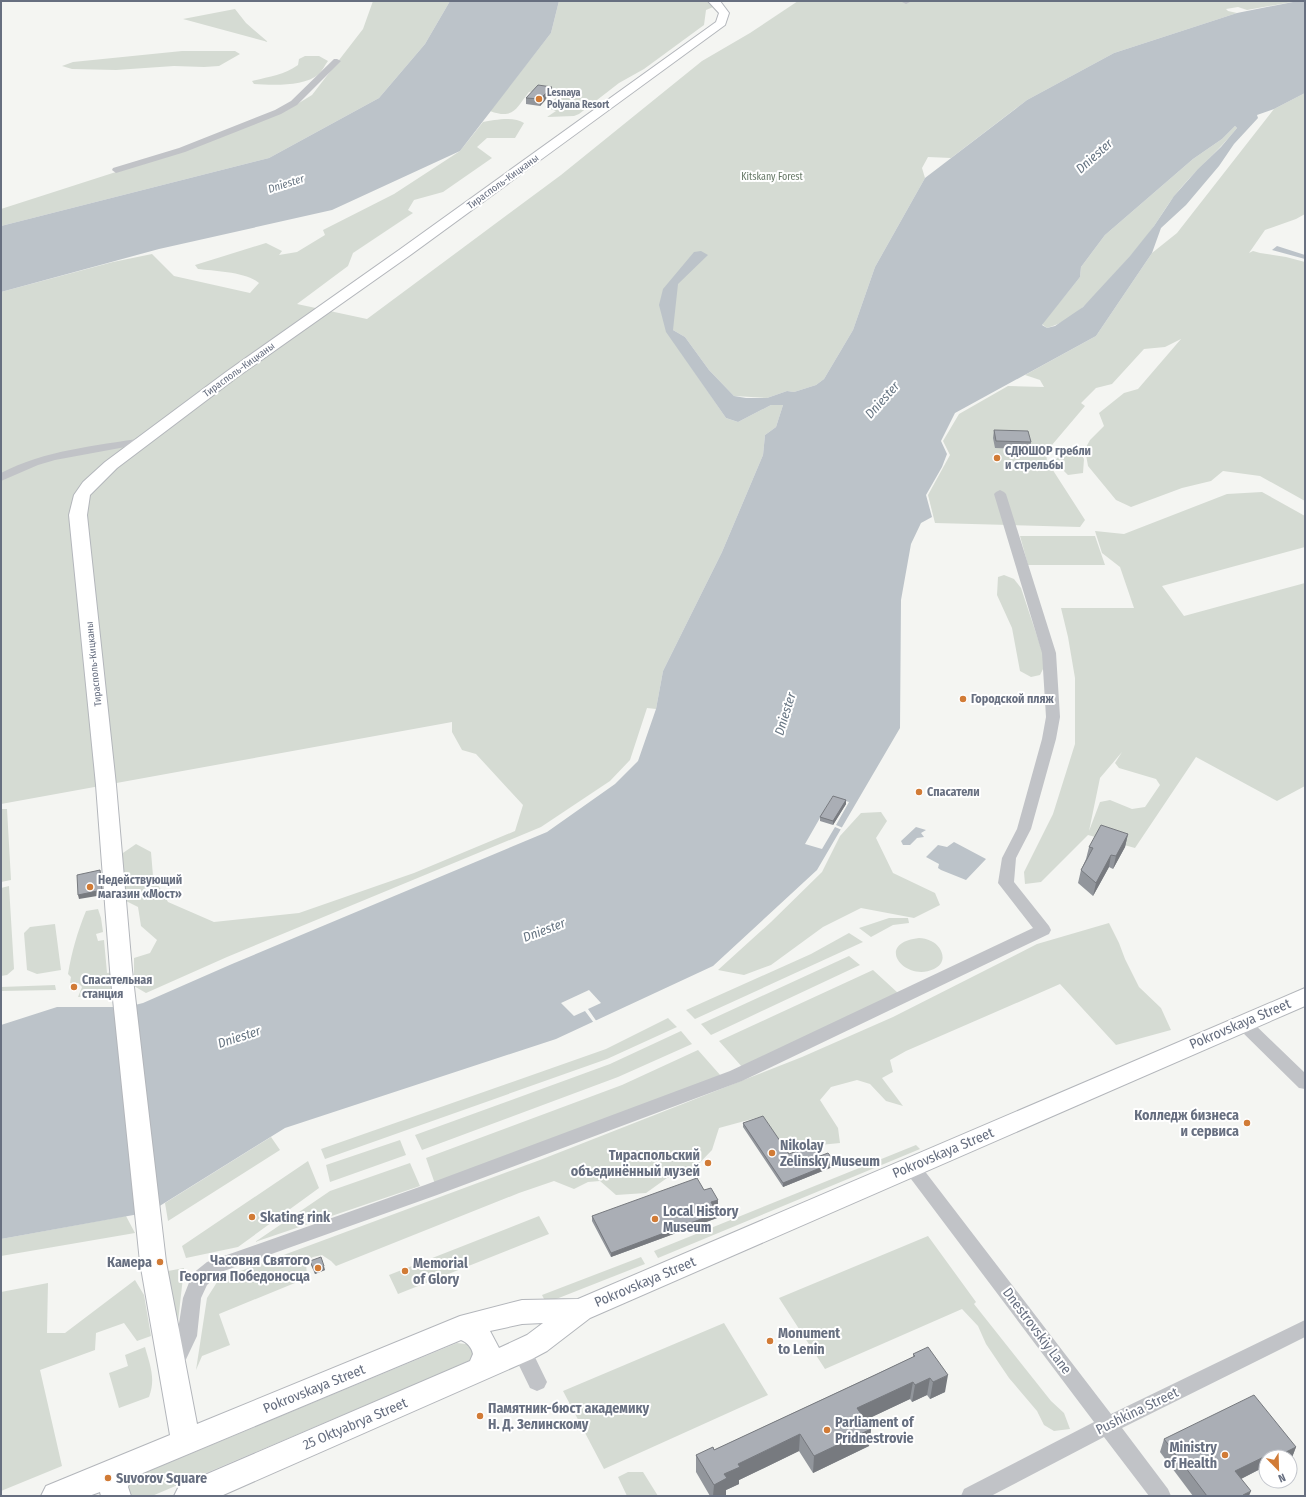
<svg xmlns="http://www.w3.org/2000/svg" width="1306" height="1497" font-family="'Fira Sans Condensed',sans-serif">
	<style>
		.green { fill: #d5dbd3; fill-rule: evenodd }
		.water { fill: #bcc3c9; fill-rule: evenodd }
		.pier { fill: #f4f5f2 }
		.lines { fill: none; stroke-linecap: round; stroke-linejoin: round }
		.secondary-casing { stroke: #b3b6bb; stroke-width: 2 }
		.street { fill: #c1c3c7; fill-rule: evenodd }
		.secondary { fill: #fff; fill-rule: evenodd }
		.wall { fill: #92969c }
		.shaded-wall { fill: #777a7f }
		.building { fill: #aaaeb5; stroke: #777a7f }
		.poi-dot { fill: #d17b36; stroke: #fff; stroke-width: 1.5 }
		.labels { text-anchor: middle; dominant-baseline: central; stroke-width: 4; stroke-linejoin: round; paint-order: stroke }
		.far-poi-label { font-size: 10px; font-weight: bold; fill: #676f80; stroke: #fff; text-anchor: start }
		.far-park-label { font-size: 10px; fill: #657765; stroke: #fff }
		.far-street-label { font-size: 10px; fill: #676f80; stroke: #fff }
		.far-water-label { font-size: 11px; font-style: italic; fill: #687683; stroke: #fff }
		.poi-label { font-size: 12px; font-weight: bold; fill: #676f80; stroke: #fff; text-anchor: start }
		.water-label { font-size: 13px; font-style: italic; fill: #687683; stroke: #fff }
		.near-street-label { font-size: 14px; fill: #676f80; stroke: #fff }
		.near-poi-label { font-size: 14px; font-weight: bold; fill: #676f80; stroke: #fff; text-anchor: start }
	</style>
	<rect width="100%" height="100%" fill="#f4f5f2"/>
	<path class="green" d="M373 1H450L425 44 379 98 269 158 1 226V209L178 152 289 109 312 95 363 29Z
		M559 1H713L718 5 706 10 704 25 644 69 619 83 579 114 574 116 547 117 556 111 545 107 563 92 546 90 529 92C516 108 514 120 490 111L551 33Z
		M798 1H1298L1247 10 1238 7 1226 9 1228 11 1237 13 1114 53 1027 100 951 158 928 157 922 168 925 178 875 267 853 330 824 379 816 385 794 392 787 391 767 398 734 396 709 370 685 337 673 330 667 332 726 418 738 422 771 405H783L776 427 765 435 763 455 722 552 663 671 656 709 647 708 630 760 610 781 541 827 227 957 146 993 134 986V958L150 953 157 940 141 926 138 907 126 901 120 855 136 844 151 852 153 876 168 902 214 922 299 913 414 873 515 831 523 805 476 754 462 750 452 732V722L1 804V292L113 262 152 254 174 276 250 293 259 283C247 272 214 271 198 269L195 265 266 243 282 251 279 255 297 252 325 235 323 230 394 194 460 151 483 122C494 120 514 116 524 123L515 138H487L477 147 492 158 443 192 414 200 408 210 413 213 353 253 348 266 297 304 367 319 561 175 702 61 750 33Z
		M235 9 246 23 268 42 183 19Z
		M182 51H235L240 54 219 66 204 67 174 66 116 70 72 69 62 66 73 62Z
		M305 56H319L328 61C325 65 322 71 319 74 304 87 272 85 254 84L252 81C268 77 284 75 298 65L299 59Z
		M1305 93V214L1296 219 1265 230 1249 253 1253 251 1260 253 1286 257 1305 262V501L1260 476 1223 471 1211 481 1182 488 1131 507 1116 500 1088 466 1085 449 1090 440 1104 426 1099 413 1124 393 1138 389 1181 339 1165 347 1144 349 1112 384 1096 388 1081 403 1085 406 1046 452 1047 461 1085 520 1080 527 935 523 928 495 950 455 943 441 959 414 1008 386 1044 387 1040 380 1025 375 1096 336 1152 253 1177 233 1274 109Z
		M1235 126 1237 128C1218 152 1194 171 1175 195 1167 205 1161 216 1154 226 1143 242 1129 258 1115 273 1096 294 1076 320 1047 328L1042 324 1080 277 1081 267 1105 235 1193 159 1222 139Z
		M1076 445 1084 459 1083 473 1068 475 1059 466 1056 459Z
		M1262 492 1305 516V547L1162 586 1184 616 1305 583V786L1277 801 1196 757 1135 848 1088 835 1041 882 1025 884 1024 872 1053 814 1075 744V678L1068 637 1061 608H1134L1120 567 1102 553 1095 531 1124 534 1227 494ZM1122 752 1115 763 1119 768 1156 779 1160 785 1145 807 1132 809 1110 800 1100 802 1089 831 1100 778Z
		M1020 536H1095L1105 565H1028Z
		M1004 575 1014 579 1021 588 1046 663 1040 675 1031 677 1020 671 1012 628 997 595 998 577Z
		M1 809H7L11 880 1 882Z
		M881 812 887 821 876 838 893 873 935 893 940 905 914 918 861 908 823 927 771 965 744 975 718 970 771 922 822 872 840 836 861 813Z
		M9 886 14 969 7 975 1 976V888Z
		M98 909 101 918 103 932 96 934 98 941 104 940 107 973 114 972 116 996 78 997 82 987 78 983H70L71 977 68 974C72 951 77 933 86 911Z
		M889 918H908L909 923 893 925 871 937 859 928Z
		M1109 923 1119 943 1125 959 1139 987 1161 1008 1171 1030 1116 1045 1060 984 906 1051 890 1060 893 1072 882 1078 903 1106 886 1101 870 1084 857 1080 831 1087 820 1100 838 1128 840 1143 820 1145 798 1151 785 1148 763 1116 719 1128 712 1150 690 1173 667 1178 646 1193 616 1195 600 1181 588 1182 574 1189 554 1181 519 1193 336 1266 331 1261 322 1255 313 1257 306 1261 307 1278 219 1314 230 1345 202 1356 196 1370 207 1298 219 1279 540 1160 802 1057 893 1017 1037 944Z
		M55 924 61 970 37 974 27 970 24 933 30 927Z
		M849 933 863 942 695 1019 686 1010 811 954Z
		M919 938C923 938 927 939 931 941 942 946 949 962 934 969 905 983 873 943 919 938Z
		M849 956 860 965 711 1035 701 1024Z
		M873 970 898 993 743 1068 719 1041Z
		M55 985 56 990 1 991V987Z
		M668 1018 677 1027 607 1059 325 1159 321 1149 606 1049Z
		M681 1031 692 1044 618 1077 422 1150 415 1135 610 1064Z
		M698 1050 721 1076 435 1184 426 1158 622 1085Z
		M271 1137 280 1150 168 1221 165 1203Z
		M400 1140 406 1155 330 1182 326 1165Z
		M916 1145 920 1149 658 1258 654 1251Z
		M308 1161 319 1188 238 1247 186 1258 182 1246Z
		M410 1163 420 1186 255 1242 330 1191Z
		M126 1216 135 1233 1 1256V1239Z
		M539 1216 549 1234 398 1294 389 1275Z
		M928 1236 976 1302 974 1304 1051 1401 1064 1413 1070 1429 1054 1431 1044 1425 1037 1411 1009 1378 986 1344 978 1326 962 1309 825 1369 779 1298Z
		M641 1257 645 1264 546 1303 542 1295Z
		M184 1268 177 1331 168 1271Z
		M135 1280 144 1295 151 1336 137 1341 124 1323 96 1333 95 1350 40 1370 62 1466 1 1491V1292L48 1283 47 1333H65Z
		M724 1323 768 1395 604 1469 563 1391Z
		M457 1343 466 1344 472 1347 473 1353 470 1361 152 1496H126L124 1488 132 1478Z
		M145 1347C150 1365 156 1379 149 1397L119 1408 109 1373 128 1366 125 1355Z
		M628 1472H643L658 1496H627L618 1477Z"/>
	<path class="water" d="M450 1H559L551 33 460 151 332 210 159 249 1 292V226L269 158 379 98 425 44Z
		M1298 1H1305V93L1274 109 1257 115 1258 118 1234 144 1219 166 1186 205 1161 228 1152 253 1096 336 955 413 941 441 947 454 942 467 926 495 932 517 921 523 911 544 901 600 900 728 817 870 713 966 556 1039 285 1128 150 1212 1 1239V1025L57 1007H127L143 1003 232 964 547 832 615 784 638 761 656 709 663 671 722 552 763 455 765 435 776 427 783 405H771L738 422 726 418 666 332 659 305 663 289 694 252 701 251 708 255 678 284 673 330 685 337 709 370 734 396 746 398H767L787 391 794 392 816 385 824 379 853 330 875 267 925 178 1027 100 1114 53 1237 13ZM1235 126 1237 128 1221 147 1198 169 1174 196 1154 226 1130 256 1083 307 1055 326 1047 328 1042 325 1080 277 1081 267 1105 235 1193 159 1222 139Z
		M1277 246 1305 255V259L1272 250Z
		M916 827 926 830 921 833 924 837 917 838 910 845H903L901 841Z
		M954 842 986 859 966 880 941 870 938 868 939 864 926 857 938 845 947 847Z"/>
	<path class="pier" d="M832 797 849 802 836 825 843 828 842 830 835 827 822 849 805 844Z
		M589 990 601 1003 588 1009 597 1022 594 1023 585 1011 574 1016 561 1003Z"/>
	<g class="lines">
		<g class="secondary-casing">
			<path id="secondary" d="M708 1H720L729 13 725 25 409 256 236 378 117 468 90 495 87 515 116 785 132 970 166 1262 197 1424 460 1316 522 1300 578 1299 1305 988V1006L590 1318 547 1351 532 1359 221 1496H174L179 1486 470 1361 473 1354C472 1348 467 1342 461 1340L131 1478 128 1487 131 1496H101L100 1492 89 1496H41L46 1486 170 1435 140 1262 110 970 96 785 69 515 74 495 83 482 105 462 226 372 399 250 716 22 719 13ZM543 1323 527 1335 499 1348 490 1331 522 1324Z"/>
		</g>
		<path class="street" d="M900 1H909L910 2 906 4Z
			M334 59H337L341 61 297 105 281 114 185 152 116 173 112 170 113 168 179 148 275 110 291 101Z
			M143 438 147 439 149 441 147 443 55 460 38 465 1 481V473C45 450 95 446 143 438Z
			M1000 490 1004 492 1006 494 1056 653 1060 717 1056 739 1031 829 1016 858 1014 882 1049 926 1051 930 1049 934 742 1081 437 1195 221 1272 207 1285 201 1298 197 1336 181 1370 174 1372 167 1370 164 1364 177 1336 183 1298 190 1280 192 1274 207 1262 425 1185 730 1071 1033 928 998 883 1002 858 1017 829 1042 739 1046 717 1042 653 994 494 996 492Z
			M1242 1016 1248 1018 1305 1073V1089L1299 1088 1236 1026 1234 1022 1236 1018Z
			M911 1159 917 1161 1111 1414 1305 1320V1337L1122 1428 1168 1489 1171 1496H1149L1104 1437 991 1496H961L964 1489 1094 1422 905 1171 902 1166 905 1161Z
			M522 1343 529 1345 547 1382 544 1388 537 1391 530 1388 512 1351 515 1345Z"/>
		<use href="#secondary" class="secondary"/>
	</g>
	<path class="wall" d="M552 93 540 106 526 104V98Z
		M994 430 1031 442 1030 449 995 448 993 438Z
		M846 800V804L833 825 820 821V817Z
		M1128 834 1125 847 1113 869 1109 867 1093 896 1078 883 1081 870 1086 859 1089 847Z
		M743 1123 789 1154 820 1156 835 1166 783 1187 743 1127Z
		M704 1190 718 1204 713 1206 717 1213V1218L611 1257 592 1221V1216Z
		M310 1261 325 1270 315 1274 311 1265Z
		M913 1354 945 1392 930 1399 927 1395 912 1402 910 1399 865 1420 871 1429 869 1446 813 1473 799 1451 739 1480V1484L726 1490V1495L724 1496H710L696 1472V1455L714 1450 913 1357Z
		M1164 1439 1296 1447 1291 1460H1290V1457H1266V1466L1241 1479 1249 1496H1193L1160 1452Z"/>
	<path class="shaded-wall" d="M552 87V93L540 106V99Z
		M846 800V804L833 825V821Z
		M1128 834 1125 847 1113 869 1116 856Z
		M1111 855 1109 867 1093 896 1096 883Z
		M100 870 101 875 103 895 79 899 78 895Z
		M835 1162V1166L783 1187V1183Z
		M718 1200V1204L711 1207V1202Z
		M717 1213V1218L611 1257V1253Z
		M324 1266 325 1270 315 1274 314 1270Z
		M948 1375 945 1392 930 1399 933 1382Z
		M930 1378 927 1395 912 1402 915 1385Z
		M913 1382 910 1399 855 1425 857 1408Z
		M871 1429 869 1446 813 1473 814 1456Z
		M800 1434 799 1451 739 1480V1484L726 1490V1495L724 1496H713L714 1485 724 1474 738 1464Z
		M1296 1447 1291 1460H1290V1457H1278V1456Z
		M1274 1452 1272 1457H1266V1466L1231 1484 1235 1471Z
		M1251 1491 1249 1496H1243V1495Z"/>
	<path class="building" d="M538 85 552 87 540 99 526 98Z
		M994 430 1028 431 1031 442 996 441Z
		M833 796 846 800 833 821 820 817Z
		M1101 825 1128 834 1116 856 1111 855 1096 883 1081 870 1093 848 1089 847Z
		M100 870 102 890 78 895 77 875Z
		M763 1116 789 1154 812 1145 820 1156 828 1153 835 1162 783 1183 743 1123Z
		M697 1178 704 1190 711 1188 718 1200 711 1202 717 1213 611 1253 592 1216Z
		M321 1257 324 1266 314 1270 310 1261Z
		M928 1347 948 1375 933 1382 930 1378 915 1385 913 1382 857 1408 871 1429 814 1456 800 1434 738 1464 740 1467 724 1474 727 1478 714 1485 696 1455 713 1447 714 1450 875 1375 915 1356 913 1354Z
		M1254 1395 1296 1447 1278 1456 1274 1452 1235 1471 1251 1491 1243 1495 1244 1496H1207L1164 1439Z"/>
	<g class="poi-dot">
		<circle cx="539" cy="99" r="4"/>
		<circle cx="997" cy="458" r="4"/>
		<circle cx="963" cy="699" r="4"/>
		<circle cx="919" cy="792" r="4"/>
		<circle cx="90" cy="887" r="4"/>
		<circle cx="74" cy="987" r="4"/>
		<circle cx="1247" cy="1123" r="4"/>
		<circle cx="772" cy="1153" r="4"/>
		<circle cx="708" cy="1163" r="4"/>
		<circle cx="252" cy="1217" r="4"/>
		<circle cx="655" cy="1219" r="4"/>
		<circle cx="160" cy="1262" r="4"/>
		<circle cx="318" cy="1268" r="4"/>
		<circle cx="405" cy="1271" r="4"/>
		<circle cx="770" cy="1341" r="4"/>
		<circle cx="480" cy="1416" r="4"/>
		<circle cx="827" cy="1430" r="4"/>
		<circle cx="1225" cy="1455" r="4"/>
		<circle cx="108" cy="1478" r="4"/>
	</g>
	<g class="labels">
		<g class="far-poi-label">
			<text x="547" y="93">Lesnaya<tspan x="547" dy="12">Polyana Resort</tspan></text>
		</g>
		<g class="far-park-label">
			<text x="772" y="177">Kitskany Forest</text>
		</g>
		<g class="far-street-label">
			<text transform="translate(503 182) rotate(-36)">Тирасполь-Кицканы</text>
			<text transform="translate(239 370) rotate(-36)">Тирасполь-Кицканы</text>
			<text transform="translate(94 664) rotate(-96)">Тирасполь-Кицканы</text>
		</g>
		<g class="far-water-label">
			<text transform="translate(286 184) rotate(-18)">Dniester</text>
		</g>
		<g class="poi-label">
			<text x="1005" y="451">СДЮШОР гребли<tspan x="1005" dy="14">и стрельбы</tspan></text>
			<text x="971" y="699">Городской пляж</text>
			<text x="927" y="792">Спасатели</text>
			<text x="98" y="880">Недействующий<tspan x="98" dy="14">магазин «Мост»</tspan></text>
			<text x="82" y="980">Спасательная<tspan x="82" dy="14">станция</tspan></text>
		</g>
		<g class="water-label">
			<text transform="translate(1094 156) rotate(-42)">Dniester</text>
			<text transform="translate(882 400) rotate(-48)">Dniester</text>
			<text transform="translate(785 714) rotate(-73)">Dniester</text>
			<text transform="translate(544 930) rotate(-21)">Dniester</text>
			<text transform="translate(239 1037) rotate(-18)">Dniester</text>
		</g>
		<g class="near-street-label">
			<text transform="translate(1240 1024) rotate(-23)">Pokrovskaya Street</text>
			<text transform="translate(943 1153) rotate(-23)">Pokrovskaya Street</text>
			<text transform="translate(645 1282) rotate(-23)">Pokrovskaya Street</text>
			<text transform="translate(1037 1331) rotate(53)">Dnestrovskiy Lane</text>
			<text transform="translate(314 1389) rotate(-22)">Pokrovskaya Street</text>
			<text transform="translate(1137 1411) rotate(-26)">Pushkina Street</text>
			<text transform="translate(355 1424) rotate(-23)">25 Oktyabrya Street</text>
		</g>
		<g class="near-poi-label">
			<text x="1239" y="1115" text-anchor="end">Колледж бизнеса<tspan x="1239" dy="16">и сервиса</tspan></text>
			<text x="780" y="1145">Nikolay<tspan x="780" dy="16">Zelinsky Museum</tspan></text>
			<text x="700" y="1155" text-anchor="end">Тираспольский<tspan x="700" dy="16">объединённый музей</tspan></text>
			<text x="663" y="1211">Local History<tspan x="663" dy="16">Museum</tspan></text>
			<text x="260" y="1217">Skating rink</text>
			<text x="310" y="1260" text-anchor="end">Часовня Святого<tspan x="310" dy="16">Георгия Победоносца</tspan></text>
			<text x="152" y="1262" text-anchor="end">Камера</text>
			<text x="413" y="1263">Memorial<tspan x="413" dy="16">of Glory</tspan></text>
			<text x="778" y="1333">Monument<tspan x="778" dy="16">to Lenin</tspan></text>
			<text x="488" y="1408">Памятник-бюст академику<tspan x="488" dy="16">Н. Д. Зелинскому</tspan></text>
			<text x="835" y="1422">Parliament of<tspan x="835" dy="16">Pridnestrovie</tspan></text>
			<text x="1217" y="1447" text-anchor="end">Ministry<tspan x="1217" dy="16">of Health</tspan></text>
			<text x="116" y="1478">Suvorov Square</text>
		</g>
	</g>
	<rect width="1306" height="1497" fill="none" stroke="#676f80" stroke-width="4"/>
	<g transform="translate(1278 1469) rotate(157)"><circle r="19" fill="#ffffff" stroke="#c2c5cc"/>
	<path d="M0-3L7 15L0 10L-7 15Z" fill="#d17b36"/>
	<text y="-6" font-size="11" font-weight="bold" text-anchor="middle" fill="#676f80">N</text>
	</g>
</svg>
